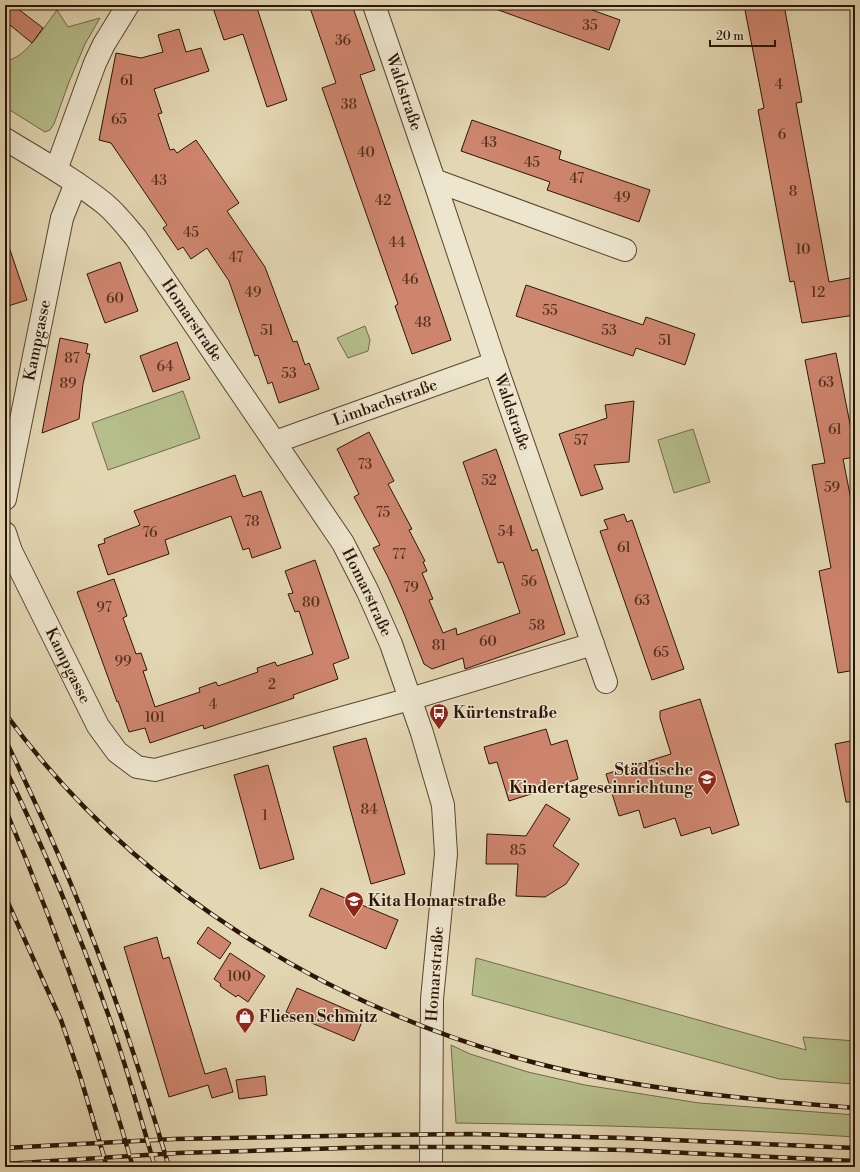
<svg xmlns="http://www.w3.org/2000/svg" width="860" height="1172" font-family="'Libre Bodoni',serif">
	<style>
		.green { fill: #b5be8b; stroke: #706a48 }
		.building { fill: #ce856e; stroke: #2b1506 }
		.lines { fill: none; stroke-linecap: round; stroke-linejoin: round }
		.minor-casing { stroke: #594631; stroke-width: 24 }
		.minor { stroke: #ede5ce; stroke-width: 22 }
		.rail-casing { stroke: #2b1506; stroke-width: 4.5 }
		.rail { stroke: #ede5ce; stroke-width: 3; stroke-dasharray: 9; stroke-linecap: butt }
		.labels { text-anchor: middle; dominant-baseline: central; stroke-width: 3; stroke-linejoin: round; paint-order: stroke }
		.number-label { font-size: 14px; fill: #543120 }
		.street-label { font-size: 16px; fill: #2b1506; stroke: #ede5ce }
		.poi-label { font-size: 16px; font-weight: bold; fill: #2b1506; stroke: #ede5ce; text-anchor: start }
	</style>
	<rect width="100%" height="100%" fill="#e3d7b3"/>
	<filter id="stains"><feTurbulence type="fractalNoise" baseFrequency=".005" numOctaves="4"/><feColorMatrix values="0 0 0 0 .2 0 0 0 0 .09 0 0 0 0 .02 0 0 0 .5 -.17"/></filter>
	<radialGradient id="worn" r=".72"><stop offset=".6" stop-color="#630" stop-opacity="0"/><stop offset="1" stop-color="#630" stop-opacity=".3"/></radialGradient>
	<path class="green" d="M57 10 68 27 100 18 85 44 69 82 54 124 50 130 45 132 5 107V61C8 60 11 60 14 58 28 53 47 23 57 10Z
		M365 326 370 340 368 351 348 358 337 338Z
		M183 391 200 438 108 470 92 423Z
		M693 429 710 482 674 493 658 440Z
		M476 958 806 1050 803 1037 855 1041V1084L779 1079 472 995Z
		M451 1045 470 1054 528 1072 585 1085 699 1103 855 1115V1137C722 1128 589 1125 456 1123Z"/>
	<path class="building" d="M5 5H13L43 28 32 43 5 21Z
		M212 5H256L287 100 267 107 243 34 224 40Z
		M309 5H352L375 70 360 75 451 340 412 354 395 306 398 304 322 88 336 83Z
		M490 5H578L620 20 609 50 490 7Z
		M744 5H784L802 102 796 103 829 282 855 277V315L802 323 794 281 790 282 758 110 764 108Z
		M179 29 186 52 201 48 209 71 154 89 162 113 158 114 170 150 174 149 177 153 196 140 239 203 227 211 265 267 293 342 297 341 305 365 309 363 319 389 279 403 272 382 268 384 258 355 255 356 229 281 207 248 191 259 183 247 178 250 163 228 167 225 111 143 99 140 116 53 141 58 163 52 158 35Z
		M472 120 561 151 559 159 650 190 639 222 547 190 550 182 461 151Z
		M5 244H8L27 300 5 307Z
		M120 262 138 311 105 323 87 274Z
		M526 285 643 325 646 317 695 334 685 365 636 348 633 356 516 316Z
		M60 338 88 344 86 353 90 354 83 384 79 419 42 433Z
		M177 342 190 379 153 392 140 356Z
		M836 353 855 449V457L843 459 855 520V564L851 565 855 588V670L838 673 819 571 831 568 812 465 825 463 805 360Z
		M634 401 629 462 594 465 603 489 581 496 559 434 607 418 605 405Z
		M369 432 394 481 388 484 412 529 409 530 425 561 423 562 427 571 422 573 433 599 429 600 443 633 456 628 457 635 520 613 503 562 498 563 463 462 496 449 532 551 537 549 565 634 465 669 463 658 432 669 424 664 403 611 388 577 373 548 380 545 354 497 359 494 337 449Z
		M235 475 243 497 261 491 281 548 252 558 249 548 243 550 231 516 165 540 169 554 108 575 98 545 105 543 104 539 140 525 134 511Z
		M624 514 627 522 632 520 684 669 652 680 600 531 608 529 604 520Z
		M315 560 349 658 333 664 338 679 293 695 294 698 204 729 203 725 150 743 145 728 129 732 118 701 117 702 77 592 114 579 127 616 123 618 136 654 141 653 147 670 143 671 155 707 200 692 199 688 216 682 218 686 258 672 257 668 275 662 277 666 313 654 299 611 295 612 288 594 293 593 285 571Z
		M700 699 739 825 712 834 710 827 681 836 675 818 644 828 639 810 619 816 606 774 671 754 660 718V711Z
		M546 729 551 745 567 740 578 779 509 801 497 762 489 764 484 747Z
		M366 738 405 874 371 884 333 747Z
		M855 740V802H846L835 744Z
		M268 765 294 859 260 869 234 775Z
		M546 804 570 819 553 846 579 864 566 884 545 897 516 896 518 864H486L487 834 526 836Z
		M321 888 398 920 386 949 309 916Z
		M208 927 231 943 220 959 197 943Z
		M157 937 163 959 169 957 205 1074 226 1068 233 1092 212 1098 208 1085 169 1097 124 947Z
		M230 953 265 976 248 1002 238 995 236 997 220 986 221 984 214 979Z
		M297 988 364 1017 354 1041 286 1012Z
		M265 1076 267 1095 239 1099 236 1080Z"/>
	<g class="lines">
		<g class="minor-casing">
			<g id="minor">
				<path id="s1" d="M374 5 434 180 495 363 606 682"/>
				<path id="s2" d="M5 139C39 160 74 179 105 204 117 214 126 226 136 238L343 543 368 592 391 644 422 733 443 805 446 854 432 999 431 1167"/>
				<path d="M56 170 95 63 104 44 128 5"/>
				<path d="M434 180 625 250"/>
				<path id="s3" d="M275 442 495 363"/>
				<path id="s4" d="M5 499 62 218 76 183"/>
				<path id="s5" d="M5 533 11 551 98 726 117 752 137 767 155 770 410 699 593 644"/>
			</g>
		</g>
		<use href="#minor" class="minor"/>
		<g class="rail-casing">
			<path id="rail" d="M5 713C130 887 327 1007 532 1062 637 1090 747 1099 855 1108
				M5 739C35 801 64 864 89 929 120 1007 145 1087 169 1167
				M5 768C44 848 78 930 108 1014 126 1064 140 1116 155 1167
				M5 808C54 925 98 1045 133 1167
				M5 896 61 1020 81 1079 107 1167
				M5 1148 174 1139 377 1135 474 1134 625 1138 855 1148
				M5 1164 178 1153 377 1147H475L626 1150 855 1161
				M338 1167H525"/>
		</g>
		<use href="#rail" class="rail"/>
	</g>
	<defs>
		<g id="bus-pin" transform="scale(1)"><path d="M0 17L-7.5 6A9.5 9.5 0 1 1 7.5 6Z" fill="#8f2418" stroke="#ede5ce"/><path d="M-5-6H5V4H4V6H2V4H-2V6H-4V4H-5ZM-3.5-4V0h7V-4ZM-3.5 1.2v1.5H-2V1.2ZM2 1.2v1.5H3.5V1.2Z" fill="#fff"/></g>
		<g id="school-pin" transform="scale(1)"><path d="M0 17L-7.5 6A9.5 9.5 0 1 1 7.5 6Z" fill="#8f2418" stroke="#ede5ce"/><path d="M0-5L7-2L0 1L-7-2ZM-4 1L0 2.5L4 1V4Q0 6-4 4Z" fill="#fff"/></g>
		<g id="shop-pin" transform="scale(1)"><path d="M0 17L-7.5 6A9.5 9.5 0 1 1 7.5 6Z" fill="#8f2418" stroke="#ede5ce"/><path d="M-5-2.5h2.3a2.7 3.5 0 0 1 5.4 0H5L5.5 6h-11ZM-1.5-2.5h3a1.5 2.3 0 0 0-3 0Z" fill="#fff"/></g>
	</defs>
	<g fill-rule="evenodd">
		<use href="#bus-pin" x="439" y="713"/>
		<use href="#school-pin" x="707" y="779"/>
		<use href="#school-pin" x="354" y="901"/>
		<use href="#shop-pin" x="245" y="1017"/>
	</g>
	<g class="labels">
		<g class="number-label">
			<text x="590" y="26">35</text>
			<text x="343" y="41">36</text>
			<text x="127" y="81">61</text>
			<text x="779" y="85">4</text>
			<text x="349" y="105">38</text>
			<text x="119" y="120">65</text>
			<text x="782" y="135">6</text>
			<text x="489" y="143">43</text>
			<text x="366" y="153">40</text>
			<text x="532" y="163">45</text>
			<text x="577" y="179">47</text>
			<text x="159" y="181">43</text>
			<text x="793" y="192">8</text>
			<text x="622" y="198">49</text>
			<text x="383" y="201">42</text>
			<text x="191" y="233">45</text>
			<text x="397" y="243">44</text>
			<text x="803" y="250">10</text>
			<text x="236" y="258">47</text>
			<text x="410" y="280">46</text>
			<text x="253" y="293">49</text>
			<text x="818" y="293">12</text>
			<text x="115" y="299">60</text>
			<text x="550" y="311">55</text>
			<text x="423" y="323">48</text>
			<text x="267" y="331">51</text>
			<text x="609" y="331">53</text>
			<text x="665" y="341">51</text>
			<text x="72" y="359">87</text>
			<text x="165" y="367">64</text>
			<text x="289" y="374">53</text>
			<text x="826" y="383">63</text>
			<text x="68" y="384">89</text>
			<text x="835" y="430">61</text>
			<text x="581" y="441">57</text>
			<text x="365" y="465">73</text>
			<text x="489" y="481">52</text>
			<text x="832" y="488">59</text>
			<text x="383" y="513">75</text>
			<text x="252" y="522">78</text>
			<text x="506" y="532">54</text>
			<text x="150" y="533">76</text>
			<text x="624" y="548">61</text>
			<text x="399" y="555">77</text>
			<text x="529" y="582">56</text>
			<text x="411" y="588">79</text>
			<text x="642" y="601">63</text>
			<text x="311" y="603">80</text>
			<text x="104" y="608">97</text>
			<text x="537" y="626">58</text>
			<text x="488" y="642">60</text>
			<text x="439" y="646">81</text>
			<text x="661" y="653">65</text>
			<text x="123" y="662">99</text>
			<text x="272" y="685">2</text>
			<text x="213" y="705">4</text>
			<text x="155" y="718">101</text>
			<text x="369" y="810">84</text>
			<text x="265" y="816">1</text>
			<text x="518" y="851">85</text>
			<text x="239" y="977">100</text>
		</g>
		<g class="street-label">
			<text stroke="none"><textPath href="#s1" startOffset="92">Waldstraße</textPath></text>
			<text stroke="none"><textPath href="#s2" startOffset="265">Homarstraße</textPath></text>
			<text stroke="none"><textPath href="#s4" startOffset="162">Kampgasse</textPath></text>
			<text stroke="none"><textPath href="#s3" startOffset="117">Limbachstraße</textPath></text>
			<text stroke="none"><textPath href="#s1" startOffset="430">Waldstraße</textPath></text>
			<text stroke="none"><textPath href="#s2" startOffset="589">Homarstraße</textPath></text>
			<text stroke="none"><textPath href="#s5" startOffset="147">Kampgasse</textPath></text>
			<text transform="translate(435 974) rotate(-86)">Homarstraße</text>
		</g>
		<g class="poi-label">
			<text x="453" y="713">Kürtenstraße</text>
			<text x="693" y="770" text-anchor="end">Städtische<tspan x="693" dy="18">Kindertageseinrichtung</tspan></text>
			<text x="368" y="901">Kita Homarstraße</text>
			<text x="259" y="1017">Fliesen Schmitz</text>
		</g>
	</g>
	<rect width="860" height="1172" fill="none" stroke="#e3d7b3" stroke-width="20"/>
	<rect x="6" y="6" width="848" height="1160" fill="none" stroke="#2b1506" stroke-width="2"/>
	<rect x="10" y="10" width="840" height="1152" fill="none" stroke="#2b1506"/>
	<path d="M710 40v6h65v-6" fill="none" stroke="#2b1506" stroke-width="2"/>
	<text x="716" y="40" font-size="12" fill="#2b1506" stroke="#ede5ce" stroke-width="3" paint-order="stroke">20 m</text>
	<rect width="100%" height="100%" filter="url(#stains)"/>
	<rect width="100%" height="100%" fill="url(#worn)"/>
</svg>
